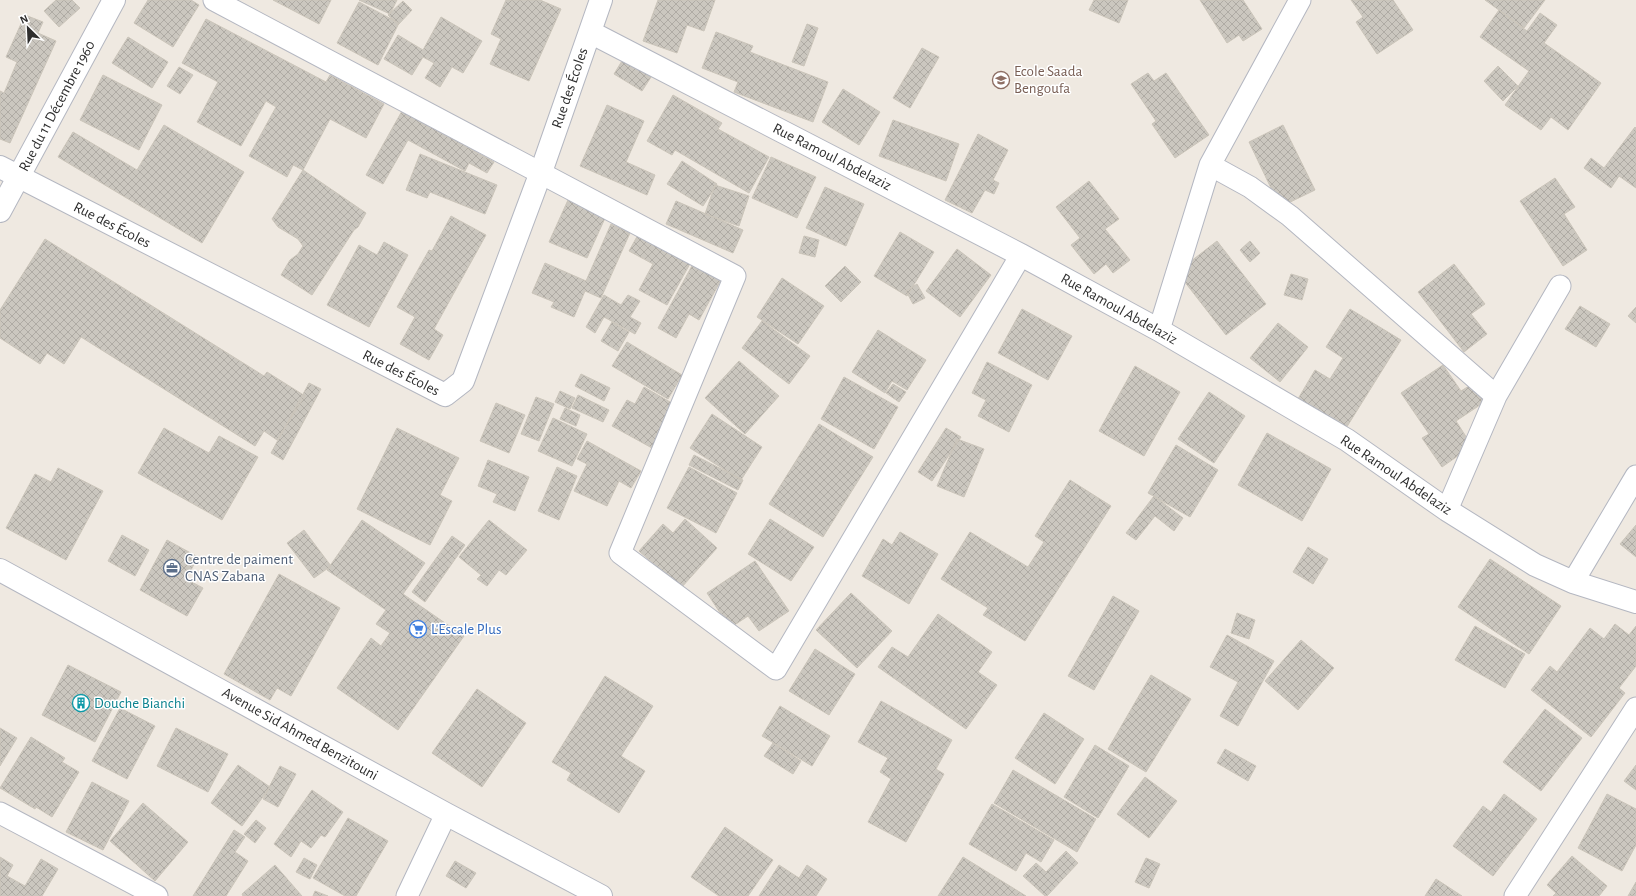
<svg xmlns="http://www.w3.org/2000/svg" width="1636" height="896" font-family="'Alegreya Sans',sans-serif">
	<style>
		.building { fill: url(#building-cross-hatch); stroke: #cbc5ba }
		.lines { fill: none; stroke-linecap: round; stroke-linejoin: round }
		.minor-casing { stroke: #b4b7c1; stroke-width: 23 }
		.tertiary-casing { stroke: #b4b7c1; stroke-width: 24 }
		.secondary-casing { stroke: #b4b7c1; stroke-width: 24 }
		.minor { stroke: #fff; stroke-width: 21 }
		.tertiary { stroke: #fff; stroke-width: 22 }
		.secondary { stroke: #fff; stroke-width: 22 }
		.labels { text-anchor: middle; dominant-baseline: central; stroke-width: 3; stroke-linejoin: round; paint-order: stroke }
		.education-label { font-size: 15px; fill: #785e54; stroke: #fff; text-anchor: start }
		.street-label { font-size: 15px; fill: #2e2e2e; stroke: #fff }
		.service-label { font-size: 15px; fill: #4e5e75; stroke: #fff; text-anchor: start }
		.shop-label { font-size: 15px; fill: #366cbe; stroke: #fff; text-anchor: start }
		.culture-label { font-size: 15px; fill: #0d838f; stroke: #fff; text-anchor: start }
	</style>
	<defs>
		<pattern id="building-cross-hatch" width="8" height="8" patternUnits="userSpaceOnUse"><rect width="8" height="8" fill="#cbc7bf"/><path d="M0 0l8 8M0 8l8-8" fill="none" stroke="#afaba4"/></pattern>
	</defs>
	<rect width="100%" height="100%" fill="#efe9e1"/>
	<path class="building" d="M56 0H72L80 8 59 27 44 11Z
		M148 0H191L199 5 173 47 134 23Z
		M273 0H331L319 24Z
		M359 0H397L390 14Z
		M506 0H540L561 9 529 81 490 64 501 39 491 34Z
		M658 0H715L704 31 687 25 677 53 643 41Z
		M1094 0H1128L1119 23 1089 10Z
		M1200 0H1243L1262 29 1243 41 1239 35 1227 43Z
		M1351 0H1393L1413 30 1377 54 1356 22 1363 17Z
		M1485 0H1545L1524 28Z
		M403 1 412 10 398 25 388 15Z
		M359 2 399 23 378 65 337 43Z
		M1499 10 1527 31 1540 13 1557 25 1544 43 1601 83 1568 130 1551 117 1541 130 1505 105 1529 71 1480 37Z
		M25 15 43 22 38 33 56 41 10 143 0 139V91L4 93 17 62 6 57Z
		M441 17 482 41 463 73 452 67 440 87 425 78 434 63 423 57 412 75 384 59 398 35 423 50Z
		M206 19 326 82 330 75 384 104 366 138 330 119 303 170 293 165 287 177 249 156 276 107 266 101 241 146 197 122 218 82 182 63Z
		M807 24 818 28 804 66 792 62Z
		M716 32 753 46 750 52 828 82 813 122 734 92 738 82 702 68Z
		M128 37 168 62 152 88 112 63Z
		M922 48 939 57 910 108 893 98Z
		M625 56 653 74 642 91 614 74Z
		M1498 66 1518 86 1503 101 1484 81Z
		M179 67 193 75 180 94 167 86Z
		M1148 73 1154 81 1166 73 1209 135 1175 158 1152 124 1156 121 1131 84Z
		M103 75 162 105 139 150 80 120Z
		M843 89 880 112 859 145 822 122Z
		M673 95 722 123 718 129 769 157 749 193 675 150 672 155 647 141Z
		M607 105 644 121 626 162 655 175 647 195 580 166Z
		M402 111 494 162 487 173 469 163 465 171 408 140 383 184 366 175Z
		M893 120 959 144 946 181 879 156Z
		M164 125 244 172 202 243 58 157 73 132 137 170Z
		M1283 125 1315 190 1280 207 1249 142Z
		M1635 127 1636 128V188L1619 176 1611 188 1584 168 1591 158 1604 168Z
		M978 134 1008 150 993 180 999 183 994 194 985 190 972 213 945 200Z
		M420 154 497 185 485 214 430 192 427 198 406 190Z
		M771 157 816 177 797 218 752 198Z
		M682 161 717 184 703 206 667 184Z
		M303 170 366 213 358 227 354 230 312 295 281 275 290 260 298 254 303 246 298 239 278 227 272 219Z
		M1555 178 1575 207 1564 214 1587 250 1563 266 1520 201Z
		M1089 181 1119 219 1105 229 1130 260 1113 273 1106 264 1094 274 1071 245 1080 238 1056 207Z
		M715 185 749 196 739 226 705 214Z
		M825 187 864 204 846 246 806 228Z
		M568 200 606 216 587 258 549 242Z
		M676 201 743 230 733 253 666 224Z
		M451 216 486 235 434 329 443 335 429 360 400 344 415 317 397 307 429 250 432 251Z
		M611 224 630 233 601 298 585 291 574 317 551 307 554 302 532 293 545 263 586 281Z
		M900 232 934 252 907 296 874 276Z
		M639 233 691 262 667 305 639 290 653 264 629 251Z
		M804 236 819 240 815 257 799 253Z
		M45 239 264 376 267 372 305 396 277 440 264 431 255 446 81 337 64 364 47 353 40 364 0 338V310Z
		M1217 241 1266 304 1226 335 1177 272Z
		M1250 241 1260 253 1250 262 1240 250Z
		M384 242 408 255 369 327 327 305 359 245 377 255Z
		M957 249 991 275 960 317 926 291Z
		M693 264 721 280 699 320 689 314 676 338 658 328Z
		M1454 264 1485 304 1471 314 1487 334 1464 352 1418 292Z
		M845 266 861 282 841 302 825 286Z
		M1291 274 1308 279 1302 300 1284 295Z
		M782 278 824 306 798 344 757 317Z
		M917 284 925 298 913 304 906 291Z
		M604 295 621 305 628 295 640 301 630 317 641 323 635 334 604 317 595 333 586 327Z
		M1580 306 1610 324 1596 347 1565 329Z
		M1636 307V323L1628 316Z
		M1022 309 1072 336 1048 380 998 353Z
		M1350 309 1401 340 1343 433 1295 404 1315 370 1330 379 1343 358 1326 347Z
		M762 321 810 356 789 384 742 348Z
		M612 322 629 332 618 351 601 341Z
		M1278 323 1308 347 1280 382 1250 358Z
		M878 330 926 360 907 390 892 381 885 393 852 372Z
		M627 342 682 375 668 399 612 366Z
		M739 361 779 396 745 434 705 398Z
		M987 362 1032 385 1009 432 978 416 986 400 972 393Z
		M1443 365 1461 391 1474 383 1486 401 1456 421 1472 446 1442 467 1422 438 1429 434 1401 393Z
		M1135 366 1180 392 1144 456 1099 431Z
		M581 374 610 388 604 401 575 386Z
		M844 377 898 407 874 449 821 419Z
		M309 383 321 389 283 460 271 453Z
		M893 384 906 392 899 402 886 393Z
		M644 387 677 406 652 448 612 426 627 400 635 404Z
		M560 391 575 398 570 409 555 402Z
		M1209 392 1245 416 1214 463 1178 439Z
		M578 395 609 410 603 422 572 408Z
		M536 397 554 404 539 441 521 434Z
		M496 403 525 415 509 453 480 441Z
		M565 408 580 415 576 426 560 419Z
		M712 414 762 447 741 480 690 448Z
		M553 418 587 434 572 466 538 451Z
		M819 424 873 457 823 537 769 504Z
		M164 428 209 453 219 436 258 457 222 520 138 473Z
		M397 428 459 458 440 495 452 501 430 545 357 509Z
		M946 428 961 437 932 481 918 472Z
		M1267 433 1331 469 1302 521 1238 485Z
		M957 439 984 449 964 497 937 486Z
		M587 441 641 471 631 488 619 481 607 506 574 491 587 464 577 459Z
		M1176 445 1218 470 1190 517 1148 493Z
		M694 455 743 480 738 490 689 465Z
		M488 460 529 477 515 511 493 502 497 494 478 486Z
		M557 467 577 476 559 520 538 511Z
		M689 467 737 493 716 533 667 508Z
		M58 468 103 491 66 560 6 528 35 474 51 482Z
		M1070 480 1111 506 1025 641 983 615 988 608 941 579 970 532 1028 567 1044 542 1035 536Z
		M1154 496 1183 518 1174 531 1155 516 1136 540 1126 533Z
		M685 519 717 548 681 588 639 551 663 524 673 533Z
		M770 519 814 547 791 581 748 554Z
		M362 520 425 563 403 594 464 636 398 730 337 688 371 638 381 646 390 633 376 624 386 610 327 570Z
		M489 520 527 550 506 575 499 570 487 586 477 579 481 575 459 557Z
		M1636 525V557L1620 544Z
		M304 530 331 566 314 578 287 543Z
		M900 532 938 554 909 604 862 576 883 539 892 545Z
		M122 535 149 550 135 576 108 561Z
		M452 536 465 545 425 602 412 592Z
		M167 540 198 557 186 579 203 588 187 616 140 590Z
		M1308 547 1328 559 1313 584 1293 572Z
		M1490 559 1561 606 1529 654 1458 607Z
		M755 561 789 611 759 631 748 616 730 628 707 593Z
		M279 574 340 608 291 696 277 688 270 700 224 674Z
		M851 593 892 631 857 668 816 630Z
		M1113 596 1139 611 1094 690 1068 676Z
		M1237 613 1255 620 1249 639 1231 633Z
		M938 614 992 652 978 672 997 685 966 729 878 667 892 647 908 657Z
		M1615 624 1629 635 1636 626V666L1619 688 1625 693 1591 737 1531 690 1550 666 1557 672 1590 628 1604 639Z
		M1475 626 1525 654 1505 688 1455 660Z
		M1227 635 1274 661 1238 726 1220 716 1238 682 1210 667Z
		M1301 640 1334 668 1298 710 1265 681Z
		M815 649 855 674 829 715 789 691Z
		M68 665 121 692 95 742 42 715Z
		M1151 675 1191 699 1146 772 1108 749Z
		M605 676 653 706 621 756 645 771 619 813 567 780 571 773 552 762Z
		M477 689 526 723 482 787 432 753Z
		M881 701 952 740 936 769 944 774 906 842 868 822 891 779 880 772 888 758 858 742Z
		M780 706 830 736 812 766 762 736Z
		M120 708 155 726 127 779 92 761Z
		M1545 709 1582 738 1541 791 1503 762Z
		M1044 713 1084 739 1055 784 1015 758Z
		M0 728 17 738 0 766Z
		M176 728 228 754 208 792 157 766Z
		M31 737 65 758 62 762 79 772 52 817 36 807 35 809 0 788Z
		M773 743 801 761 793 774 764 756Z
		M1095 745 1129 766 1098 818 1064 797Z
		M1225 749 1256 766 1248 781 1217 763Z
		M238 765 270 787 242 826 211 803Z
		M1636 765V790L1624 781Z
		M280 766 296 774 278 807 263 799Z
		M1013 770 1096 819 1077 852 994 803Z
		M1145 777 1177 801 1149 838 1117 814Z
		M92 782 129 801 103 850 66 832Z
		M312 790 343 812 325 837 321 835 311 848 301 841 291 857 274 844Z
		M1504 794 1537 819 1493 876 1453 846 1483 806 1491 812Z
		M1607 794 1636 809V845L1622 871 1578 848Z
		M143 803 188 842 155 881 110 841Z
		M992 804 1054 840 1041 862 1026 853 1016 871 969 844Z
		M348 818 388 841 356 896H345L313 878Z
		M256 820 266 828 255 843 244 834Z
		M725 827 773 860 748 896H719L691 877Z
		M234 830 245 837 235 852 248 861 226 896H193Z
		M1066 851 1078 863 1047 896H1045L1023 876 1036 863 1046 872Z
		M1572 856 1607 886 1599 896H1553L1556 893 1547 885Z
		M0 857 13 865 7 876 25 886 41 859 58 869 42 896H0Z
		M963 857 1026 896H938Z
		M304 858 317 865 310 879 296 872Z
		M1146 858 1160 864 1149 888 1135 882Z
		M455 861 476 873 466 888 446 876Z
		M275 865 302 896H243L242 894Z
		M779 865 799 878 807 865 827 879 816 896H759Z
		M1436 879 1462 896H1425Z
		M1636 882V896H1628Z
		M315 891 328 896H313Z"/>
	<g class="lines">
		<g class="minor-casing">
			<path id="minor" d="M214 0 735 276 620 553 776 669 1021 255
				M1210 165 1250 187 1290 216 1496 396
				M1159 330 1210 165 1300 0
				M1447 510 1496 396 1560 286
				M1573 582 1636 476
				M0 813 157 896
				M407 896 446 814
				M1515 896 1636 708"/>
		</g>
		<g class="tertiary-casing">
			<path id="tertiary" d="M590 32 1021 255 1159 330 1347 440 1447 510 1535 565 1573 582 1636 602
				M0 167 445 395 463 381 541 172 601 0"/>
		</g>
		<g class="secondary-casing">
			<path id="secondary" d="M0 211 114 0
				M0 570 446 814 601 896"/>
		</g>
		<use href="#minor" class="minor"/>
		<use href="#tertiary" class="tertiary"/>
		<use href="#secondary" class="secondary"/>
	</g>
	<defs>
		<g id="school-ring" transform="scale(0.9)"><circle r="9.5" fill="#fff" stroke="#8d6e63" stroke-width="1.5"/><path d="M0-5L7-2L0 1L-7-2ZM-4 1L0 2.5L4 1V4Q0 6-4 4Z" fill="#8d6e63"/></g>
		<g id="office-ring" transform="scale(0.9)"><circle r="9.5" fill="#fff" stroke="#5c6f8a" stroke-width="1.5"/><path d="M-6-3h4V-5.5h4V-3h4V5H-6ZM-1-4.5V-3h2v-1.5ZM-6 0V1H6V0Z" fill="#5c6f8a"/></g>
		<g id="supermarket-ring" transform="scale(0.9)"><circle r="9.5" fill="#fff" stroke="#3f7fe0" stroke-width="1.5"/><path d="M-6-5.5h2.5l.6 2H6L4.5 2H-2.5L-4.4-4H-6ZM-1.5 3.2a1.3 1.3 0 1 0 .1 0ZM3 3.2a1.3 1.3 0 1 0 .1 0Z" fill="#3f7fe0"/></g>
		<g id="building-ring" transform="scale(0.9)"><circle r="9.5" fill="#fff" stroke="#0f9aa8" stroke-width="1.5"/><path d="M-4-6H4V6H1V3H-1V6H-4ZM-2.5-4.3h1.7v1.8h-1.7ZM.8-4.3h1.7v1.8H.8ZM-2.5-1h1.7V.8h-1.7ZM.8-1h1.7V.8H.8Z" fill="#0f9aa8"/></g>
	</defs>
	<g fill-rule="evenodd">
		<use href="#school-ring" x="1001" y="80"/>
		<use href="#office-ring" x="172" y="568"/>
		<use href="#supermarket-ring" x="418" y="629"/>
		<use href="#building-ring" x="81" y="703"/>
	</g>
	<g class="labels">
		<g class="education-label">
			<text x="1014" y="71">Ecole Saada<tspan x="1014" dy="17">Bengoufa</tspan></text>
		</g>
		<g class="street-label">
			<text transform="translate(570 88) rotate(-71)">Rue des Écoles</text>
			<text transform="translate(57 106) rotate(-62)">Rue du 11 Décembre 1960</text>
			<text transform="translate(832 157) rotate(27)">Rue Ramoul Abdelaziz</text>
			<text transform="translate(112 225) rotate(27)">Rue des Écoles</text>
			<text transform="translate(1119 309) rotate(29)">Rue Ramoul Abdelaziz</text>
			<text transform="translate(401 373) rotate(27)">Rue des Écoles</text>
			<text transform="translate(1396 475) rotate(34)">Rue Ramoul Abdelaziz</text>
			<text transform="translate(300 734) rotate(29)">Avenue Sid Ahmed Benzitouni</text>
		</g>
		<g class="service-label">
			<text x="185" y="559">Centre de paiment<tspan x="185" dy="17">CNAS Zabana</tspan></text>
		</g>
		<g class="shop-label">
			<text x="431" y="629">L'Escale Plus</text>
		</g>
		<g class="culture-label">
			<text x="94" y="703">Douche Bianchi</text>
		</g>
	</g>
	<g transform="translate(28 28) rotate(336)" stroke="#ffffff" stroke-width="3" paint-order="stroke">
	<path d="M0-3L7 15L0 10L-7 15Z" fill="#2e2e2e"/>
	<text y="-6" font-size="11" font-weight="bold" text-anchor="middle" fill="#2e2e2e">N</text>
	</g>
</svg>
